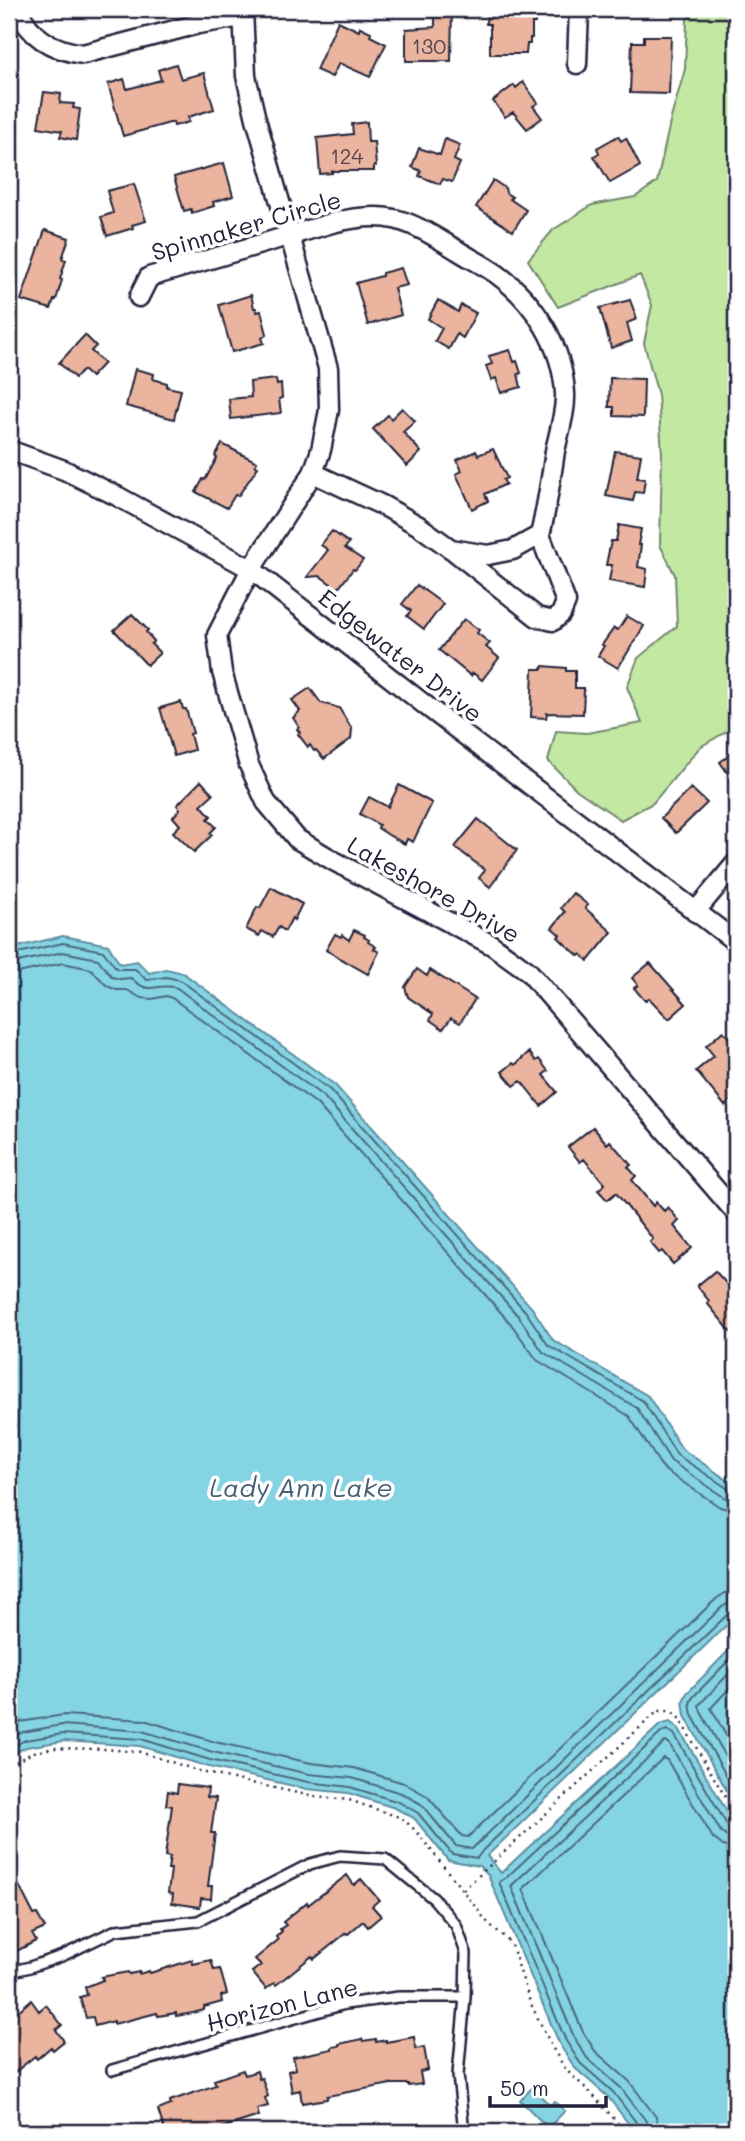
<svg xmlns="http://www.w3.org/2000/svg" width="745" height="2141" font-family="Mali,sans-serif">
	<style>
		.green { fill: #c3e8a2; stroke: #72856e; stroke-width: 2 }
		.water { fill: #85d4e3; stroke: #5d8da0; stroke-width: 2 }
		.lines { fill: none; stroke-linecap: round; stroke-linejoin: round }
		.shore { stroke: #4a697e; stroke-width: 2 }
		.building { fill: #eab49e; stroke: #22223b; stroke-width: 2 }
		.lane-casing { stroke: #22223b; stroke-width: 14 }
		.street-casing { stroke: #22223b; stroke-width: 23 }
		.path { stroke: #22223b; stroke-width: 2.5; stroke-dasharray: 2 5; stroke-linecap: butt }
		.lane { stroke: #fff; stroke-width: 9 }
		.street { stroke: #fff; stroke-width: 18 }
		.labels { text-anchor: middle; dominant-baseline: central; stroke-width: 7; stroke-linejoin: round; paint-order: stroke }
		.number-label { font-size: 21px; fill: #544654 }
		.street-label { font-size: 24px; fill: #22223b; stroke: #fff }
		.water-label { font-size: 26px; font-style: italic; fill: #456076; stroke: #fff }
	</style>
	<rect width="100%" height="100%" fill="#fff"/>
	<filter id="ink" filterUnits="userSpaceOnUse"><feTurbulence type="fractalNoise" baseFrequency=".0143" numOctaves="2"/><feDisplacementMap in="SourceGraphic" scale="14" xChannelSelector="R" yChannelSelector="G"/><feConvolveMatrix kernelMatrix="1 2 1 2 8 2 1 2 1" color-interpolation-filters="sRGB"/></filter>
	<g filter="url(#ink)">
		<path class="green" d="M700 9H736V726L700 747 653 803 621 820 577 790 548 761 556 731 587 733 642 723 627 687 638 658 677 626 675 575 660 545 662 454 658 395 644 343 652 305 640 275 558 307 528 260 553 230 592 205 635 197 657 182 671 118 685 69 687 19Z"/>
		<path class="water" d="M63 936 108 945 120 964 137 961 149 973 166 969 183 973 335 1085 532 1308 553 1340 648 1396 682 1449 736 1486V1616L487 1856 501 1873 660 1725 670 1722 679 1729 736 1827V2132H635L608 2097 575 2068 560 2045 488 1875 479 1866 448 1860 414 1818 395 1808 348 1793 307 1789 209 1767 140 1746 64 1741 26 1747 9 1756V949Z
			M736 1643V1807L685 1716 683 1701 687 1693Z
			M532 2088 550 2105 555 2101 565 2111 548 2128 520 2100Z"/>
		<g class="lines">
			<path class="shore" d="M9 955 63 943 103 951 117 969H135L147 980 166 977 180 980 330 1090 526 1312 548 1345 643 1401 677 1455 730 1490 736 1491
				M9 964 63 952 98 959 112 977 120 979 131 978C151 997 155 982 177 988L324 1097 519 1317 543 1352 637 1408 671 1461 725 1498 736 1500
				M9 975 63 963 91 969 107 986 117 990H127L141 998 152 999 166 996 172 998 317 1104 511 1324 537 1360 629 1416 660 1464 666 1471 720 1507 736 1511
				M736 1653 693 1697 690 1703 692 1715 736 1793
				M736 1666 699 1705 701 1712 736 1775
				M736 1681 711 1708 736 1754
				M9 1727 20 1722 64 1715 144 1720 215 1742 311 1763 354 1768 404 1783 427 1796 462 1836 468 1837 716 1599 725 1593 736 1592
				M9 1739 23 1732 62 1725 142 1731 213 1752 309 1774 352 1778 401 1793 421 1804 456 1846 472 1849 722 1607 729 1603H736
				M9 1749 25 1740 63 1734 141 1739 210 1760 308 1782 350 1787 399 1802 418 1813 452 1854 477 1858 483 1850 728 1614 736 1611
				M640 2132 639 2126 613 2092 580 2063 566 2041 499 1882 507 1877 662 1732 667 1730 674 1734 727 1825 731 1829H736
				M649 2132 646 2121 621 2088 587 2058 574 2037 511 1886 665 1742 669 1743 721 1832 727 1837 736 1838
				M660 2132 656 2117 629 2081 595 2051 583 2032 523 1889 663 1758 667 1760 713 1838 723 1846 736 1849"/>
		</g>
		<path class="building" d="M435 9H452L451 61H406V29L435 27Z
			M487 9H535V23H532V38H530V44H527L526 54H490V24H486Z
			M338 21 359 31 360 27 371 32 370 36 386 44 370 77 339 63 332 77 316 70Z
			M644 36H671L669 94 630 93 632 42H644Z
			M176 64 181 79 204 73 214 109 188 117 189 122 174 126 173 122 123 136 108 84 124 79 127 89 161 80 158 70Z
			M523 82 538 103 533 106 542 118 527 129 513 112 505 117 493 101 514 85 516 88Z
			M44 92 61 94 60 103 74 104 73 108 80 109 76 140 60 137 62 131 38 127Z
			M367 122 368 142H374L376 166H374V171H332V173L320 174 317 138 353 134 352 124Z
			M618 136 621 141 626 138 640 166 610 183 594 156 599 153 597 148Z
			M445 139 460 145 454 160 460 163 452 182 443 179 440 184 419 176 421 171 412 167 419 148 440 155Z
			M224 163 233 196 213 202 214 206 192 213 191 209 184 211 174 177Z
			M493 180 505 188 506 193 512 197 510 199 526 210 513 231 476 207Z
			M134 184 146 221 132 225 133 228 107 236 101 217 113 213 107 191Z
			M45 230 69 238 62 259 66 260 60 279 62 280 56 300H54L51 309 21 300Z
			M401 268 407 285 394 288 401 315 368 325 356 283 382 276V273Z
			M251 295 254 308H256L257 312 261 311 267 334 262 338 264 343 232 352 219 305Z
			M438 300 458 312 461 305 476 313 463 338 457 334 449 349 435 341 442 328 428 319Z
			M630 300 637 319 627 323 632 341 611 348 600 308Z
			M85 335 96 346 91 351 104 363 91 377 83 370 75 378 59 363Z
			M510 350 514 362 517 361 521 373 518 374 521 387 501 393 496 378 491 380 486 366 492 364 489 356Z
			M135 369 154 374 153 379 167 383V387L181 390 174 419 126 406Z
			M610 378 644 379 643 417 614 416V407H609Z
			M276 379 277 385 281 384 282 398 279 399 281 413 231 419 229 399 251 397 250 382Z
			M402 408 415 421 403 432 421 452 407 466 373 429 388 415 391 419Z
			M222 444 257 462 255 466 258 467 238 496 235 495 227 508 196 492 203 479 205 480 217 458 215 456Z
			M493 449 507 478 503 480 506 484 485 494 488 501 472 509 456 474 462 471 457 460 476 451 478 455Z
			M615 451 641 455 637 478 645 479 643 493 635 492 633 501 606 496Z
			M619 525 641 529 638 545H641L638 567 647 569 645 587 609 581 612 565H606L611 541H616Z
			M332 531 349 543 345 548 363 560 355 570 353 569 338 589 320 576 307 577 328 550 321 545Z
			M417 585 443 604 424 629 407 616 411 611 402 604Z
			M132 614 148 630 146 632 154 641 151 644 160 653 147 665 114 630Z
			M627 616 644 626 618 668 598 656 604 646 602 645 614 628 618 630Z
			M464 619 479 630 477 633 490 643 486 647 499 658 482 680 473 673 471 676 439 650Z
			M543 666 566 668V671H575V688H584L583 714 547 713 546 718 531 717 533 669H542Z
			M310 688 321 703 339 708 352 729 351 739 324 759 316 750 314 751 310 745 308 747 298 734 300 733 297 729 299 727 293 718 300 711 292 700Z
			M181 702 183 709H186L193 733 190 734 194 750 174 756 160 708Z
			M736 751V785L720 762Z
			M201 781 213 794 201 805 211 816 208 819 216 827 210 833 212 835 194 852 173 832 180 825 173 817 180 809 177 805Z
			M399 785 432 803 413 842 407 839 405 844 390 836 378 828 379 825 360 814 369 797 388 807Z
			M691 788 707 803 676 833 661 818Z
			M478 819 517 850 490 887 479 878 485 870 455 847Z
			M271 887 302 904 294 920 292 918 285 931 279 927 273 937 262 931 259 936 246 929 257 907 260 908Z
			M573 893 588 905 585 908 612 932 588 961 581 954 579 956 565 944 558 937 560 935 552 928 565 912 561 908Z
			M354 930 365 935 364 937 369 940 368 942 376 947 374 949 379 952 368 974 326 950 335 934 341 937 342 935 349 940Z
			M650 963 686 1004 669 1019 649 998 645 1001 634 988 638 985 632 978Z
			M417 969 427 976 430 970 475 999 460 1023 451 1018 443 1029 430 1020 433 1014 408 997 405 987Z
			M723 1031 735 1045 729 1049 736 1058V1096L725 1106 696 1071 714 1056 706 1046Z
			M529 1052 536 1061 539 1059 548 1071 543 1075 557 1092 541 1106 521 1081 514 1086 502 1072 513 1063 515 1065Z
			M593 1127 607 1144 610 1141 631 1165 628 1167 636 1176 632 1180 653 1206 656 1202 664 1211 668 1207 679 1221 674 1226 692 1248 673 1264 662 1251 659 1253 650 1242 653 1239 616 1193 607 1200 598 1190 605 1184 584 1159 580 1162 568 1147Z
			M715 1271 736 1294V1338L707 1303 709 1301 697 1286Z
			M178 1784 208 1788 207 1797 216 1798 211 1833H215L208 1886H212L211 1899 201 1898 200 1907 172 1903 173 1894 168 1893 171 1869H168L170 1857 165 1856 172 1806 166 1805 168 1791 177 1793Z
			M9 1866 34 1915 37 1914 45 1928 32 1934 36 1941 13 1953 9 1945Z
			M347 1875 354 1885 361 1879 379 1900 372 1906 381 1916 368 1927 363 1921 348 1934 346 1933 314 1959 312 1956 276 1985 274 1983 266 1989 252 1972 261 1965 255 1959 278 1940 276 1937 282 1931 280 1929 286 1925 283 1922 307 1902 308 1905Z
			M192 1960 193 1964 211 1960 214 1970 220 1969 227 1994 221 1996 222 2002 204 2007V2010L193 2013 176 2016V2013L158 2016 157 2013 114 2024V2021L95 2026 93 2017 86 2018 80 1997 87 1995 85 1987 103 1980 101 1977 128 1972 129 1974 139 1972V1974L149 1971 150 1973Z
			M31 2000 39 2011 46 2005 62 2025 56 2030 64 2041 53 2050 51 2047 37 2059 35 2056 9 2077V2019Z
			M414 2037 416 2049 424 2047 428 2070 420 2072 422 2084 409 2086 408 2084H391L327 2096V2099L302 2103 300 2090 292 2092 288 2071 296 2069 293 2057 332 2049V2047L339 2046V2044L362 2039 363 2041 376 2039V2042L386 2040V2042Z
			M243 2070 245 2075 257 2071 259 2079 262 2078 268 2096 265 2098 268 2106 257 2109 259 2116 209 2132H165L158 2110 171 2105 170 2101 216 2085 214 2080Z"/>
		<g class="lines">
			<g class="lane-casing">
				<path id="lane" d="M9 1972 30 1967 62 1956 116 1930 198 1921 310 1864 340 1856 385 1859 434 1899 456 1925 466 1953 465 1997 458 2075 464 2132
					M112 2070 345 2004 399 1997H465"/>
			</g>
			<g class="street-casing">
				<path id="street" d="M18 9C30 38 53 50 83 54L198 24 242 17
					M243 9 246 76 256 119 328 368 329 410 321 450 313 473 251 569 217 635 222 672 249 765 266 802 297 839 334 861 492 945 528 971 736 1213
					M577 64 579 9
					M139 297 149 277 332 223C390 208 409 221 457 250 471 259 486 266 498 275 536 303 562 346 565 393 566 411 559 432 555 451 551 479 547 507 540 535L513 550 488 555 451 549 419 526 384 506 313 473
					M9 450 64 470 117 496 251 569 429 708 736 942
					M454 551 537 617 553 621 561 614 566 602 540 535
					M695 912 736 863"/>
			</g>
			<path class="path" d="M9 1765 34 1752 54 1748 105 1749 140 1752 206 1773 316 1797 349 1800 402 1818 416 1831 488 1923 507 1939 513 1949 530 2002 552 2047 566 2070 590 2092 626 2132
				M463 1890 658 1711H668L677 1715 736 1815"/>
			<use href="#lane" class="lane"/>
			<use href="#street" class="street"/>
		</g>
	</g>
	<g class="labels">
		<g class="number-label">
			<text x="429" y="45">130</text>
			<text x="347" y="155">124</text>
		</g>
		<g class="street-label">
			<text transform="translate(246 225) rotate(-16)">Spinnaker Circle</text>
			<text transform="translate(401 655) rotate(38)">Edgewater Drive</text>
			<text transform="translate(434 889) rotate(29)">Lakeshore Drive</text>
			<text transform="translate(282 2004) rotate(-14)">Horizon Lane</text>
		</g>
		<g class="water-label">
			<text x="301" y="1487">Lady Ann Lake</text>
		</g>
	</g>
	<rect width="745" height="2141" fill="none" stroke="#fff" stroke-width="35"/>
	<rect x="18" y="18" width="710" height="2106" fill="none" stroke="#22223b" stroke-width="2.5" filter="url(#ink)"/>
	<path d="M490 2096v10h116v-10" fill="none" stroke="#22223b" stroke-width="3.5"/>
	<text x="500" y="2096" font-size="21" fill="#22223b" stroke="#ffffff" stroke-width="5" paint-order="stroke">50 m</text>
</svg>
